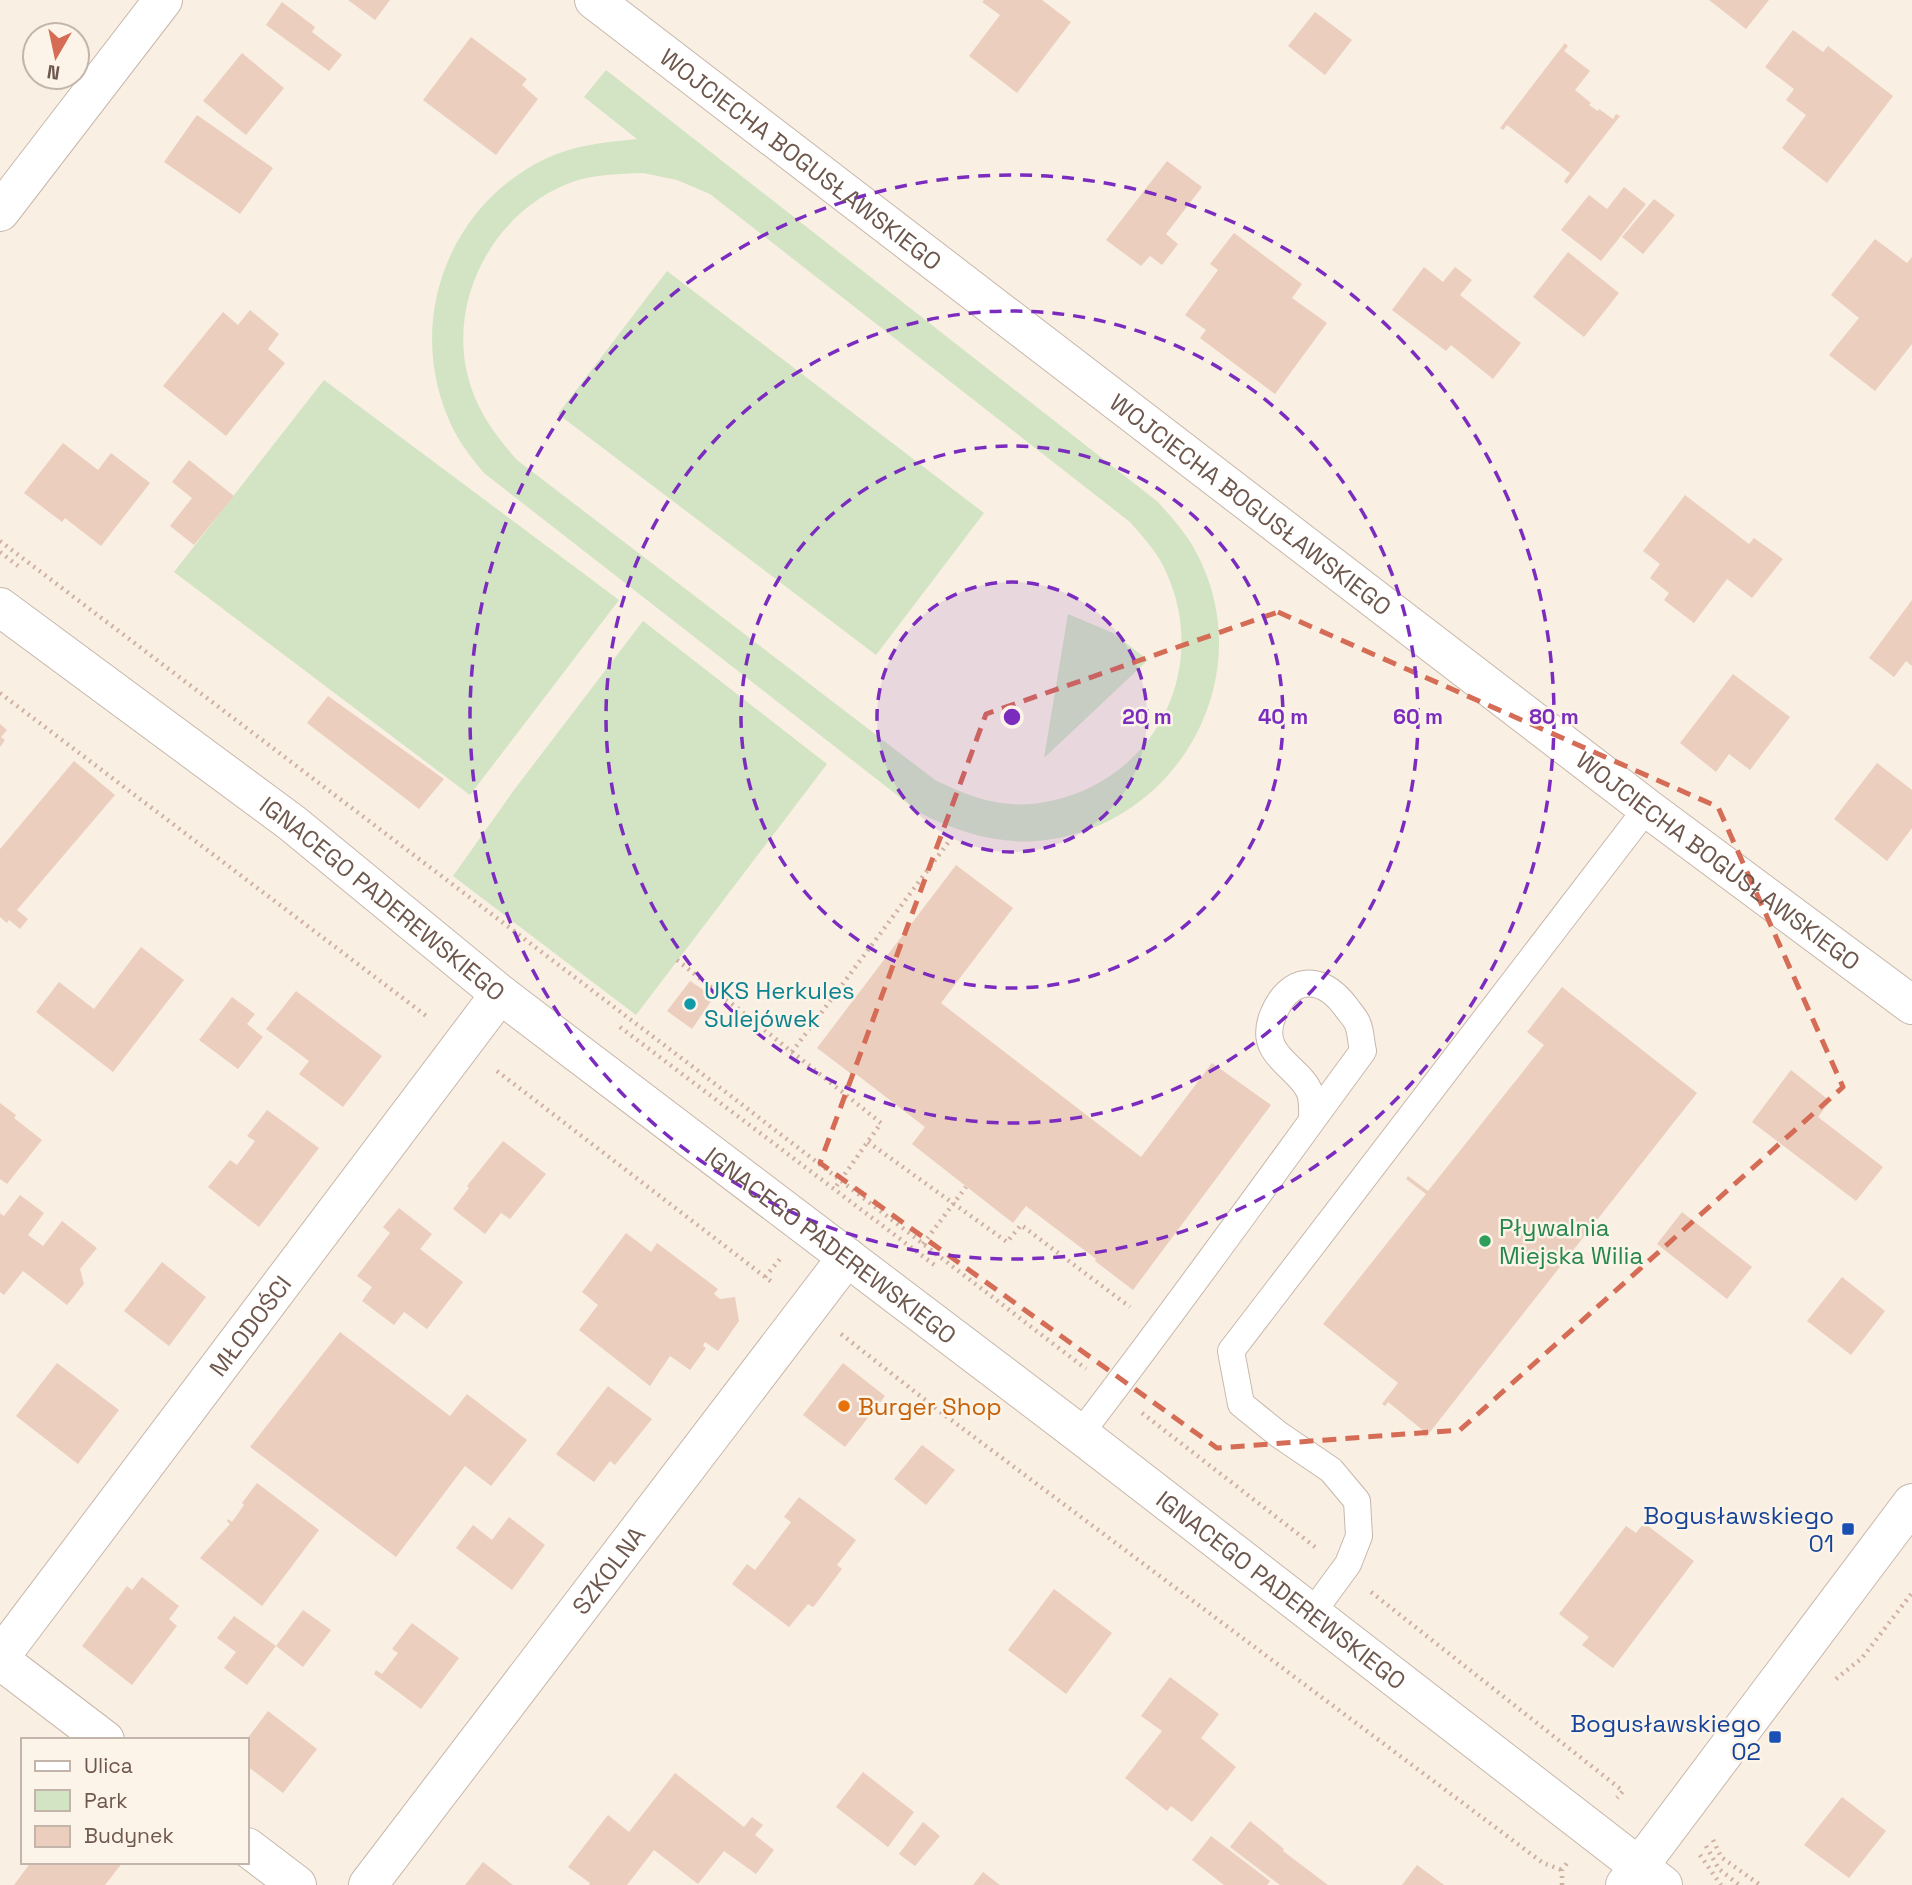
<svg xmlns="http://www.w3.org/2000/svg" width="1912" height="1885" font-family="'Space Grotesk',sans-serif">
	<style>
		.green { fill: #d2e4c3; fill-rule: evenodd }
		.building { fill: #ebcebe }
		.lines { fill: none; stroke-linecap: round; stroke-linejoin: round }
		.service-casing { stroke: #c8b7ab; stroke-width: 28 }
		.minor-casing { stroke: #c8b7ab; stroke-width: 40 }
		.path { stroke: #cfb1a2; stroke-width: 4.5; stroke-dasharray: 2 5; stroke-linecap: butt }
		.service { stroke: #fff; stroke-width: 26 }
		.minor { stroke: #fff; stroke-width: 38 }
		.marked { fill: none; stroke: #d56c56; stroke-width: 5; stroke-dasharray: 14 9; stroke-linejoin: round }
		.ring { fill: none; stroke: #7b2cbf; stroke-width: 3.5; stroke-dasharray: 12 9 }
		.culture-dot { fill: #0f9aa8; stroke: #fcf4e8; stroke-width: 2.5 }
		.leisure-dot { fill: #2e9e5b; stroke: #fcf4e8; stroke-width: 2.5 }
		.food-dot { fill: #e8710a; stroke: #fcf4e8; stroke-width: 2.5 }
		.transit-dot { fill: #1a4fb4; stroke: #fcf4e8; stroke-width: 2.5 }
		.labels { text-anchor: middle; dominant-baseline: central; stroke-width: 5; stroke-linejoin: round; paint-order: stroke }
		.street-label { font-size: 24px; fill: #6e574c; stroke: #fcf4e8 }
		.culture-label { font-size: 24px; fill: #0d838f; stroke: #fcf4e8; text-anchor: start }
		.leisure-label { font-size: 24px; fill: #27864d; stroke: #fcf4e8; text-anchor: start }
		.food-label { font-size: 24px; fill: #c56008; stroke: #fcf4e8; text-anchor: start }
		.transit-label { font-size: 24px; fill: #164399; stroke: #fcf4e8; text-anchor: end }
		.centre { fill: #7b2cbf; stroke: #fcf4e8; stroke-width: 3.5 }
		.ring-label { font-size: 21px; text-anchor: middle; font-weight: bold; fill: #7b2cbf; stroke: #fcf4e8; stroke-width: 5; stroke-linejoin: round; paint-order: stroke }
	</style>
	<rect width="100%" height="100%" fill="#f9efe3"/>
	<path class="green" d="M606 70 1158 502C1175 521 1191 539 1201 562 1256 680 1179 818 1053 839 1006 847 961 834 920 813L484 473C469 455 455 437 447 415 407 317 450 205 545 159 574 145 605 142 637 139L584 97ZM643 173 677 180 710 194 1130 522C1144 538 1159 554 1167 574 1213 678 1145 793 1031 804 997 807 965 795 935 780L517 460C494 434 475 408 467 373 449 294 497 208 575 181 597 174 620 174 643 173Z
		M667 271 984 513 876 655 558 414Z
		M324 380 619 600 470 795 174 572Z
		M1068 614 1113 633 1148 660 1044 758Z
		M643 621 827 764 636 1015 453 876 514 790Z"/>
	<path class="building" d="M348 0H390L375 20Z
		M984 0H1042L1071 22 1017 93 969 56 1000 15 982 2Z
		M1709 0H1769L1746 29Z
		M282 2 315 27 312 32 342 55 329 71 266 25Z
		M1315 12 1352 40 1325 75 1288 46Z
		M1793 30 1823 52 1828 46 1893 96 1827 183 1782 148 1806 115 1786 100 1794 89 1765 67Z
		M471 37 527 79 522 85 538 99 496 155 423 100Z
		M1565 43 1568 46 1564 51 1590 71 1575 90 1591 103 1589 105 1598 111 1599 109 1613 119 1616 114 1620 116 1567 184 1564 181 1570 173 1507 125 1503 130 1500 128Z
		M242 53 284 88 246 135 203 101Z
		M197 115 273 168 240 214 164 162Z
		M1167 161 1202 187 1166 234 1178 244 1162 265 1150 256 1141 266 1106 240Z
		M1624 187 1646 204 1601 261 1561 230 1589 195 1607 209Z
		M1654 199 1675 215 1643 254 1622 237Z
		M1234 233 1302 284 1292 298 1327 323 1275 394 1200 338 1206 330 1185 315 1218 270 1210 264Z
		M1875 239 1907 263 1912 257V344L1875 391 1829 355 1859 318 1831 295Z
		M1568 252 1619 293 1584 337 1533 297Z
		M1424 267 1443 282 1455 267 1472 280 1460 295 1521 343 1493 379 1451 345 1446 351 1392 310Z
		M250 310 279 334 268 349 285 363 226 436 163 386 223 312 238 325Z
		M63 443 98 470 111 453 150 483 101 546 65 518 62 522 24 493Z
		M189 460 234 496 194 545 170 526 192 498 172 482Z
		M1685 495 1749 544 1754 538 1783 559 1752 598 1727 579 1694 623 1664 600 1669 593 1650 578 1660 564 1643 551Z
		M1912 600V666L1906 661 1894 677 1869 658Z
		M1733 674 1790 717 1750 770 1729 754 1716 772 1680 743Z
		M328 696 444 779 419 809 307 723Z
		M0 724 7 730 1 737 5 740 0 747Z
		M74 761 115 795 17 910 28 919 20 929 9 920 7 923 0 917V849Z
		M1877 763 1912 790V828L1887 861 1834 819Z
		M956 865 1013 908 941 1003 1141 1157 1212 1063 1271 1105 1133 1290 1095 1261 1096 1259 1026 1206 1013 1223 912 1144 925 1127 856 1074 854 1076 817 1048Z
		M141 947 184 980 113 1072 36 1012 59 982 94 1009Z
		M690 981 714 997 692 1029 667 1011Z
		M1562 987 1697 1093 1426 1437 1422 1435 1425 1432 1388 1402 1385 1406 1382 1404 1398 1383 1323 1324 1426 1194 1406 1179 1408 1176 1428 1191 1544 1045 1527 1032Z
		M296 991 382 1056 343 1107 299 1074 309 1061 266 1029Z
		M232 997 255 1014 247 1024 263 1037 238 1069 199 1040Z
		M1791 1070 1830 1101 1818 1117 1883 1167 1856 1201 1752 1122Z
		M0 1103 16 1115 14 1118 42 1140 7 1184 0 1179Z
		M267 1110 319 1148 259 1227 208 1187 230 1160 237 1165 255 1141 247 1136Z
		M503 1141 546 1174 510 1219 501 1213 485 1234 453 1209 469 1188 467 1186Z
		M20 1195 44 1213 28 1235 43 1246 62 1221 97 1248 80 1269 84 1284 67 1305 23 1271 4 1295 0 1292V1213L4 1216Z
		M399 1208 432 1234 420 1249 463 1282 427 1329 404 1312 394 1325 362 1301 372 1287 357 1276 390 1233 383 1227Z
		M1682 1212 1752 1267 1727 1299 1657 1244Z
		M626 1233 651 1252 657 1243 718 1289 714 1294 720 1299 735 1297 739 1321 718 1351 705 1342 703 1346 706 1348 690 1370 670 1356 650 1386 579 1330 598 1305 582 1292Z
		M162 1262 206 1297 169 1346 124 1311Z
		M1842 1277 1885 1311 1851 1355 1807 1321Z
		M340 1332 450 1416 467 1394 527 1440 491 1486 465 1466 396 1557 250 1447Z
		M57 1363 119 1410 78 1464 16 1416Z
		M843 1363 885 1396 845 1447 803 1415Z
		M608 1386 652 1419 615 1465 610 1461 594 1482 556 1454Z
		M922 1445 955 1470 926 1505 894 1479Z
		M257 1483 319 1530 262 1606 200 1558 230 1524 227 1521 228 1519 232 1522 244 1505 242 1503Z
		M799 1497 856 1540 837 1565 842 1569 815 1605 813 1607 808 1604 789 1627 732 1584 747 1564 755 1570 762 1561 791 1522 784 1517Z
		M509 1517 545 1545 512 1590 456 1548 473 1525 492 1540Z
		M1644 1523 1694 1561 1613 1668 1582 1645 1589 1637 1559 1614 1626 1526 1636 1533Z
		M142 1577 179 1606 169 1619 177 1626 132 1685 82 1646 127 1586 132 1590Z
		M1054 1589 1112 1633 1066 1694 1008 1650Z
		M303 1610 331 1630 303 1667 276 1646Z
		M234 1616 276 1646 247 1685 224 1668 236 1652 217 1638Z
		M412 1623 459 1658 421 1709 374 1674 376 1670 382 1674 398 1653 392 1649Z
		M1170 1677 1219 1714 1201 1738 1236 1767 1192 1822 1171 1806 1167 1811 1125 1778 1162 1731 1141 1716Z
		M268 1711 317 1749 283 1793 247 1766V1739Z
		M863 1772 914 1812 888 1847 836 1807Z
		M675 1773 744 1827 752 1817 763 1825 755 1835 774 1850 756 1874 724 1851 698 1884 654 1850 627 1885H589L590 1883 568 1867 608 1815 629 1832Z
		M1842 1797 1886 1831 1849 1878 1804 1845Z
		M1250 1821 1284 1849 1283 1851 1328 1885H1280L1230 1847Z
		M923 1822 940 1836 915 1866 899 1854Z
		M1211 1836 1270 1881 1267 1885H1224L1192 1860Z
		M31 1862 37 1863 123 1862 105 1885H14Z
		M483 1862 513 1885H465Z
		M1417 1865 1444 1885H1402Z
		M983 1872 1000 1885H973Z"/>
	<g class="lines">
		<g class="service-casing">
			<path id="service" d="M1080 1434C1177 1308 1269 1179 1363 1051 1361 1043 1361 1032 1358 1025 1356 1018 1349 1012 1346 1007 1321 973 1289 976 1273 1015 1256 1056 1300 1066 1310 1093 1313 1102 1312 1112 1312 1120
				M1312 1613 1348 1564 1359 1536 1357 1501 1331 1470 1278 1434 1241 1404 1231 1351 1647 808"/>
		</g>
		<g class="minor-casing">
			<g id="minor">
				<path id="s1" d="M594 0 1647 808 1912 1005"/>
				<path d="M0 212 163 0"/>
				<path id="s2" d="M0 607 292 823 500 994 1080 1434 1663 1885"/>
				<path id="s3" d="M0 1657 500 994"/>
				<path d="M0 1660 105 1740"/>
				<path d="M247 1847 297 1885"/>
				<path id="s4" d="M368 1885 847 1257"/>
				<path d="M1625 1885 1912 1503"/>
			</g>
		</g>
		<path class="path" d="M0 541 697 1070 1086 1369
			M0 552 18 566
			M0 693 429 1018
			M677 960 881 1123 835 1188
			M620 1027 937 1267
			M792 1052 953 836
			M497 1071 773 1283
			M868 1142 1007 1242 1021 1225 1130 1307
			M923 1244 966 1187
			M765 1277 780 1259
			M841 1334 942 1413 1543 1863 1562 1870
			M1142 1413 1315 1547
			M1371 1592 1623 1791 1617 1798
			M1836 1679 1862 1658 1912 1593
			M1713 1840 1721 1857 1760 1885
			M1706 1846 1719 1869 1739 1885
			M1700 1855 1721 1885
			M1562 1885V1870L1567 1863"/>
		<use href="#service" class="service"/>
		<use href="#minor" class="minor"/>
	</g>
	<path class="marked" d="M1278 612 1718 807 1843 1087 1460 1430 1217 1448 820 1163 986 714Z"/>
	<circle cx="1012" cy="717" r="135" fill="#7b2cbf" fill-opacity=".12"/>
	<g class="ring">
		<circle cx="1012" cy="717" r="135"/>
		<circle cx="1012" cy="717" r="271"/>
		<circle cx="1012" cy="717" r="406"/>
		<circle cx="1012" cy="717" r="542"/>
	</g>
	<circle class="culture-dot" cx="690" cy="1004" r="7"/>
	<circle class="leisure-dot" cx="1485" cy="1241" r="7"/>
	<circle class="food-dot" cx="844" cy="1406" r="7"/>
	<g class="transit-dot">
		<rect x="1841" y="1522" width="14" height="14" rx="3.5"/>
		<rect x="1768" y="1730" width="14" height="14" rx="3.5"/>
	</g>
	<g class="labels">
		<g class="street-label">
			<text stroke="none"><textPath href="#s1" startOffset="261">WOJCIECHA BOGUSŁAWSKIEGO</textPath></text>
			<text stroke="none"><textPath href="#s1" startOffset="828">WOJCIECHA BOGUSŁAWSKIEGO</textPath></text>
			<text stroke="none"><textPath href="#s1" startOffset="1416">WOJCIECHA BOGUSŁAWSKIEGO</textPath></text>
			<text stroke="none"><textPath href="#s2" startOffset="481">IGNACEGO PADEREWSKIEGO</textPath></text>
			<text stroke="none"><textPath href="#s2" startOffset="1048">IGNACEGO PADEREWSKIEGO</textPath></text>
			<text stroke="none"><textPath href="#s3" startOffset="415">MŁODOŚCI</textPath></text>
			<text stroke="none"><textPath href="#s4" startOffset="396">SZKOLNA</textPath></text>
			<text stroke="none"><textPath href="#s2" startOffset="1615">IGNACEGO PADEREWSKIEGO</textPath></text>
		</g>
		<g class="culture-label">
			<text x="704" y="990">UKS Herkules<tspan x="704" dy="28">Sulejówek</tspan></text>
		</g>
		<g class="leisure-label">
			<text x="1499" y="1227">Pływalnia<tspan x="1499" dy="28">Miejska Wilia</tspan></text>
		</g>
		<g class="food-label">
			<text x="858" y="1406">Burger Shop</text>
		</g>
		<g class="transit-label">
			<text x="1834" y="1515">Bogusławskiego<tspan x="1834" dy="28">01</tspan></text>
			<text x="1761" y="1723">Bogusławskiego<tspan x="1761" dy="28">02</tspan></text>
		</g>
	</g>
	<circle cx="1012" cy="717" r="10" class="centre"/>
	<g class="ring-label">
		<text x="1147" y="724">20 m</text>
		<text x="1283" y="724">40 m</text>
		<text x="1418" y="724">60 m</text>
		<text x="1554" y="724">80 m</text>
	</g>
	<rect x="21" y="1738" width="228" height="126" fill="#fcf4e8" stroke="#c3b5aa" stroke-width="2"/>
	<rect x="35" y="1761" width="35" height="10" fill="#ffffff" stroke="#c3b5aa" stroke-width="2"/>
	<text x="84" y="1773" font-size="21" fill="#6e574c">Ulica</text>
	<rect x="35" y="1790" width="35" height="21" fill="#d2e4c3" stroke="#c3b5aa" stroke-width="2"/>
	<text x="84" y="1808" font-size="21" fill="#6e574c">Park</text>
	<rect x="35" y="1826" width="35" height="21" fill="#ebcebe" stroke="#c3b5aa" stroke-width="2"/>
	<text x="84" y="1843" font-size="21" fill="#6e574c">Budynek</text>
	<g transform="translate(56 56) rotate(189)"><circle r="33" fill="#fcf4e8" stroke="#c3b5aa" stroke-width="2"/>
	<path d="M0-5L12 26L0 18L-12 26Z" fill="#d56c56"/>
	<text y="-10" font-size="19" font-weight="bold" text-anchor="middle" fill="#6e574c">N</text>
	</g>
</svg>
